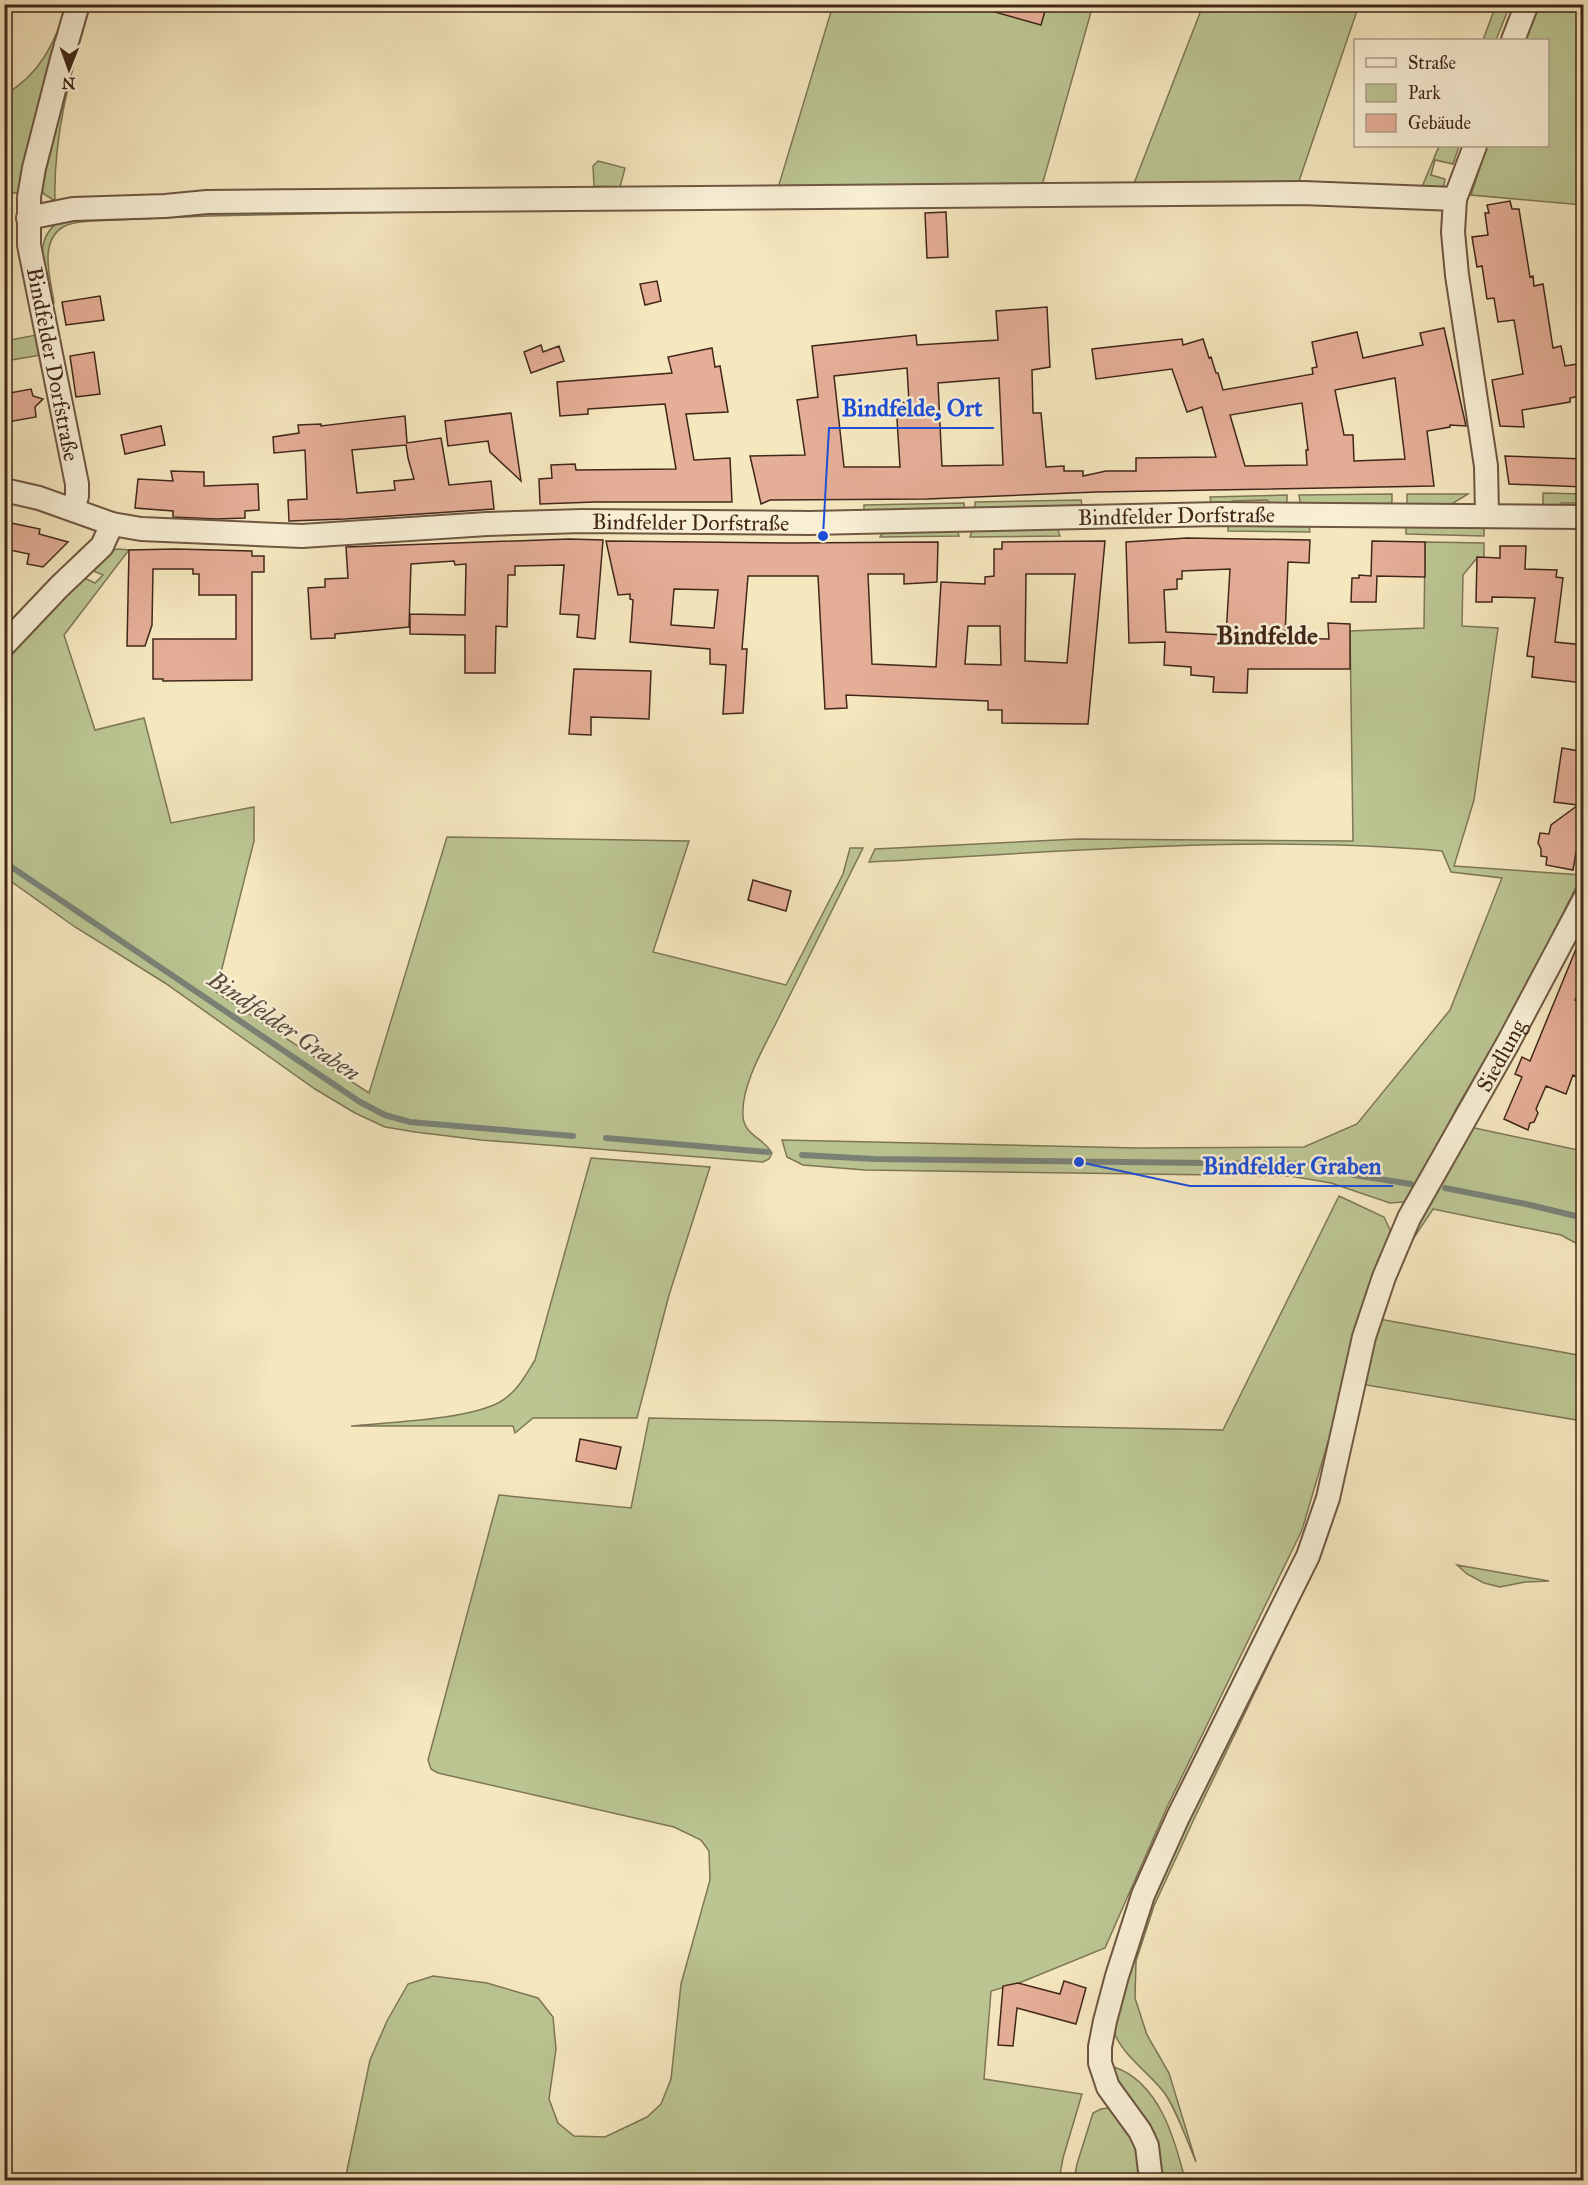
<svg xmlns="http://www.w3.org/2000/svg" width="1588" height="2185" font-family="'IM FELL Great Primer',serif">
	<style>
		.green { fill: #bbc592; stroke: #7e7656; stroke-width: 1.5 }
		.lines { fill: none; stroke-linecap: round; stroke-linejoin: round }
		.stream { stroke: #798277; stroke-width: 6 }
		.building { fill: #e5ae97; stroke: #422719; stroke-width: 1.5; fill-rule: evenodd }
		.minor-casing { stroke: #6f5742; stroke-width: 26 }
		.minor { stroke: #f8efd5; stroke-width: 22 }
		.labels { text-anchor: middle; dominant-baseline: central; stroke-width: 5; stroke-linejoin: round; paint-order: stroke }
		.street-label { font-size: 22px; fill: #422719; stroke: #f8efd5 }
		.water-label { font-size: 24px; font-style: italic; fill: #594d40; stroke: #f8efd5 }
		.quarter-label { font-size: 26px; font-weight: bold; fill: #422719; stroke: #f8efd5 }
		.leader { fill: none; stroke: #1d4ed8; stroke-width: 2 }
		.callout-dot { fill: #1d4ed8; stroke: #f8efd5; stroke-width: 2 }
		.callout-label { font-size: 24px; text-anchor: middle; font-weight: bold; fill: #1d4ed8; stroke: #f8efd5; stroke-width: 5; stroke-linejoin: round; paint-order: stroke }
	</style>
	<rect width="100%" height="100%" fill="#f5e7be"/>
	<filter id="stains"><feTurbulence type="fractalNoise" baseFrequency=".00333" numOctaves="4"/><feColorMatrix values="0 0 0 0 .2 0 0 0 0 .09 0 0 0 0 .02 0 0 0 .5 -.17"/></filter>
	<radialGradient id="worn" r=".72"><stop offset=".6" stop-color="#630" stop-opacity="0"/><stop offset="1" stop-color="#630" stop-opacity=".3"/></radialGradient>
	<path class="green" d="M69 5 22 192 5 194V94C41 75 54 41 69 5Z
		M84 5H90C72 69 53 133 55 201L44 194 39 184Z
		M833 5H1093L1041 189 778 188Z
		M1203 5H1359L1299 181 1422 187 1439 146H1459L1453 164 1435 160 1431 175 1445 179 1444 185 1439 189 1133 186Z
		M1496 5H1510L1496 40H1483Z
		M1537 5H1583V205L1471 195 1487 146H1548V40H1524Z
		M598 161 625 168 620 187 594 186 593 166Z
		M408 208 409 212 208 216 91 221C82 222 71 222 63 227 38 242 51 280 54 303H50C42 272 30 228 71 217Z
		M36 335 41 355 5 361V341Z
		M1543 493 1583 494V503H1561L1554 509 1546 508 1543 504Z
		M1392 494V501L1390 506H1303L1300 502 1299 495Z
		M1407 494H1468L1450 505 1411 506 1407 502Z
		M1287 495V502L1284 507 1273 506 1267 500 1232 501 1228 507 1211 503 1210 497Z
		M1081 500 1082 506 1078 510 975 508V502Z
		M964 503V509L942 514 937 508 905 509 900 515 864 512V505Z
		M1306 523 1309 526 1310 532 1228 531V525Z
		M1406 523H1484V536L1406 534Z
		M1057 527 1060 536 970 537 972 530Z
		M957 530 959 536 880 537 883 532Z
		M1425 542 1484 543V558H1477L1463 575 1462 626 1498 628 1474 800 1454 866 1582 875 1518 1003 1456 1109 1410 1198 1403 1202 1390 1203 1331 1183 1290 1176 865 1170 803 1165 787 1157 782 1140 1138 1148 1304 1147 1357 1124 1450 1010 1502 878 1451 872 1442 851C1252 834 1060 852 869 862L875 849 1078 839 1353 841 1350 631 1424 628Z
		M117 549 129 550 64 635 95 730 144 718 171 823 254 807V841L216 992 369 1093 447 837 689 841 653 952 786 985 843 874 850 848H863C835 905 807 960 779 1017 766 1044 741 1084 743 1115 743 1135 764 1138 772 1153L769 1159 763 1162 481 1140 415 1132 385 1127 355 1113 315 1089 165 983 75 927 5 877 4 657 80 576 95 583 103 575 91 570 111 551Z
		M1470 1127 1583 1151V1247L1561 1235 1433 1209 1407 1248 1426 1208Z
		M591 1158 710 1167 669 1295 637 1418H533L515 1433 513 1426H351C390 1422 467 1420 500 1402 517 1392 525 1376 535 1360Z
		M1339 1196 1384 1217 1392 1234 1353 1336 1331 1432 1302 1530 1168 1805 1105 1948 1019 1983 991 1991 984 2079 1082 2094 1063 2158 1059 2180H345L370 2060 387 2021 408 1984 433 1976 487 1983 538 1998 553 2017 556 2049 549 2099 558 2123 574 2136 605 2137 647 2117 661 2104 671 2079 681 1984 710 1880 709 1851 701 1840 674 1827 438 1773 431 1769 428 1760 499 1495 631 1508 649 1418 1223 1430Z
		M1379 1319 1583 1356V1421L1360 1384Z
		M1324 1541 1317 1563 1194 1819 1154 1906 1136 1961 1135 1998 1147 2035 1169 2073 1196 2162C1187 2141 1176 2108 1163 2091 1147 2071 1122 2055 1113 2030L1137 1937 1151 1899Z
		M1457 1565 1549 1581 1525 1582 1500 1587 1484 1583 1467 1574Z
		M1114 2067C1159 2082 1175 2139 1185 2180H1159L1160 2159 1155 2133 1138 2110 1123 2096 1110 2069Z
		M1108 2108 1133 2128 1143 2180H1074L1077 2164 1093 2113 1101 2109Z"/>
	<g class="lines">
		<path class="stream" d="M4 862 360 1102 385 1115 410 1122 573 1136
			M606 1138 768 1152
			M802 1155 874 1159 1303 1164 1326 1165 1354 1175 1411 1184
			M1445 1188 1526 1204 1584 1218"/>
	</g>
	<path class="building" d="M984 4H1047L1041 25 984 9Z
		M1510 201 1512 209H1519L1530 277 1533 276 1534 286 1543 284 1553 348 1561 346 1565 366 1584 363V395L1570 398V402L1522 410 1524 427 1500 426 1492 380 1523 374 1514 320 1498 322 1494 298 1487 299 1482 266 1477 267 1472 237 1488 235 1485 213H1489L1487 205Z
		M946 212 948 257 927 258 925 213Z
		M657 281 661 301 645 305 640 284Z
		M100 296 104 320 66 325 62 302Z
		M1047 307 1050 367 1032 370 1033 413H1041L1046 467 1064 466V471H1083V476L1106 471H1136V458L1216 457 1202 407 1187 412 1172 369 1096 379 1092 349 1182 339 1183 345 1203 339 1209 358 1211 357 1216 373H1218L1223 390 1313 374 1312 368 1317 367 1312 342 1357 332 1363 358 1423 345 1420 333 1444 328 1466 426 1450 425V427L1427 431 1434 486 1096 492 927 499 770 500 761 504 750 456 805 455 797 400 818 397 812 346 916 335 917 345 998 340 996 311ZM907 368 909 402 896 403 900 467H844L834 376ZM999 378 1003 465 942 466 938 383ZM1395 378 1405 459 1354 461 1353 435H1344L1335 390ZM1302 403 1308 450H1306L1307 465 1245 466 1230 415Z
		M541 345 543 352 559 346 564 361 531 373 524 352Z
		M712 348 715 367 720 366 728 412 686 414 694 460 730 458 732 502H595L540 504 539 479 552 478 551 465 575 464 576 470 676 469 665 404 588 409V414L560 416 557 382 672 373 668 357Z
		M94 352 100 394 76 397 70 356Z
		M31 389 33 396 43 399 35 407 36 417 8 422 4 394Z
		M511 413 521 481 490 452 488 441 448 446 445 421Z
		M405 416 407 443 441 438 449 485 491 481 494 509 345 519 289 521 288 500 307 499 305 450 274 453 273 437 299 433 298 425 321 424V426ZM406 445 408 458 414 479 394 481 395 490 357 493 352 450Z
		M161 426 165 445 125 454 121 435Z
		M1505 456 1584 459V487L1509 484Z
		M171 471 204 472V486L258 484 259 510 245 511V518L216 519 173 517V511L135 508 138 479 173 481Z
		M11 523 40 529 39 534 68 542 43 567 27 564 29 554 5 549Z
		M1187 538 1310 540 1309 563 1288 562 1285 638 1329 639 1328 623 1350 624V669H1248L1247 693 1213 692 1214 677 1191 675V667L1164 665 1165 642 1129 643 1126 542ZM1230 569 1226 635 1166 632 1164 590 1177 589V579H1182V571Z
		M569 539 603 540 595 639 577 637 579 615 560 614 564 565 515 566V575H508L507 627 496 626 495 673H465V635L410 634V614L465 615 466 564 455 565 454 561 411 564 409 627 335 634V638L311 639 308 588 325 587V579L348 578 346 547Z
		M606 541 788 543 938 542 937 582 904 584V574H868L872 664 936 667 941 582 985 584V577L994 576V549H1002V542L1105 541 1088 724 1002 723V710H988V701L846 695 847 708 825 709 818 576H748L742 649H747L743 713 723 714 726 665 710 664V649L630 642 633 600 630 599V594L618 595ZM1026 574H1075L1067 663 1025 661ZM674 589 718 590 714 628 671 625ZM968 626H1000L1001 665 965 664Z
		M1372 541 1425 542V577L1377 576 1376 602H1351L1352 578H1359V575L1371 576Z
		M1500 546H1526L1525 569 1557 570 1556 577 1563 578 1555 642 1584 645V683L1532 677 1534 657 1527 656 1535 598 1492 597V602H1476L1477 557 1500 558Z
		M175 549 252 551V556H264V572H252V680L163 681V679H153V639H236V595H199V574H193V569H153L152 625 145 646H127L129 550Z
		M574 669 651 671 649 719 591 717V735L569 734Z
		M1562 748 1584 752V805L1580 825 1584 834 1581 848 1576 852 1573 870 1546 865 1547 857 1541 856V849L1538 843 1540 833 1549 834 1551 825 1578 805 1554 802Z
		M753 880 791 891 786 911 748 900Z
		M1583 932 1584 980 1575 1000 1584 1004V1080L1573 1075 1566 1094 1546 1086 1536 1109 1538 1113 1534 1122 1530 1123 1528 1130 1504 1119 1522 1077 1515 1074 1522 1057 1530 1061Z
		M580 1439 621 1447 616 1469 576 1461Z
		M1064 1981 1086 1988 1076 2024 1017 2008 1013 2046 998 2045 1003 1986 1018 1983 1060 1994Z"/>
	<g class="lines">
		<g class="minor-casing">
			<g id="minor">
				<path d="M1513 40 1527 4"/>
				<path d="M1475 146 1455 199 1453 232 1457 275 1486 466 1487 515"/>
				<path d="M28 218 73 209 165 206 207 202 1303 193 1455 199"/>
				<path id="s1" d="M4 490 39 498 112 524 141 529 302 536 487 524 582 521 810 523 1220 514 1584 517"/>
				<path d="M73 510 77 496V484L29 245V197L34 168 62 59 78 4"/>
				<path d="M4 645 59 587 102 546 112 524"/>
				<path id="s2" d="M1151 2180 1147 2146 1140 2131 1108 2087 1100 2063V2047L1105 2021 1117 1976 1143 1895 1178 1817 1308 1556 1328 1498 1364 1337 1384 1277 1409 1218 1508 1043 1584 900"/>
			</g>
		</g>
		<use href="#minor" class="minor"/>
	</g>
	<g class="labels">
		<g class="street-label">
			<text transform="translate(53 364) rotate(79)">Bindfelder Dorfstraße</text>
			<text stroke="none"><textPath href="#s1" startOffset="1179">Bindfelder Dorfstraße</textPath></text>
			<text stroke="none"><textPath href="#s1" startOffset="693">Bindfelder Dorfstraße</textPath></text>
			<text stroke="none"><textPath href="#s2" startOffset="1222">Siedlung</textPath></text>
		</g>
		<g class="water-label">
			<text transform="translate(284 1026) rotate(34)">Bindfelder Graben</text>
		</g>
		<g class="quarter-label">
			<text x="1267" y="635">Bindfelde</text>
		</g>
	</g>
	<path class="leader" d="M823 536L829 428H994M1079 1162L1190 1186H1393"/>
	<g class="callout-dot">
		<circle cx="823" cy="536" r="6"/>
		<circle cx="1079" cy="1162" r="6"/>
	</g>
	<g class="callout-label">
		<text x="912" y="416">Bindfelde, Ort</text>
		<text x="1292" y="1174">Bindfelder Graben</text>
	</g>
	<rect width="1588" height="2185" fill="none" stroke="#f5e7be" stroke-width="24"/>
	<rect x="6" y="6" width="1576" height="2173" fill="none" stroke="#422719" stroke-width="3"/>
	<rect x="12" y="12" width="1564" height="2161" fill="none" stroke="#422719" stroke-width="1.5"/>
	<rect x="1354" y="39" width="195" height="108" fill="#f8efd5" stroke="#af9f8a" stroke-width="1.5"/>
	<rect x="1366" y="58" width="30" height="9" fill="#f8efd5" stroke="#af9f8a" stroke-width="1.5"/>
	<text x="1408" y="69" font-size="18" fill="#422719">Straße</text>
	<rect x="1366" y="84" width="30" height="18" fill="#bbc592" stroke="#af9f8a" stroke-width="1.5"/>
	<text x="1408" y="99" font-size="18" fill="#422719">Park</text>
	<rect x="1366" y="114" width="30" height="18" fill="#e5ae97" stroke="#af9f8a" stroke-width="1.5"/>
	<text x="1408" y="129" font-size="18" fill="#422719">Gebäude</text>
	<g transform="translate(69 69) rotate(181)" stroke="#f8efd5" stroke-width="4.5" paint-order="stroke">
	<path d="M0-4.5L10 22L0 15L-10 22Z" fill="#422719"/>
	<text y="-9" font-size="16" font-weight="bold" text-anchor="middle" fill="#422719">N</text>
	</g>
	<rect width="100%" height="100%" filter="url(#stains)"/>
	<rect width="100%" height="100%" fill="url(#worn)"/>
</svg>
